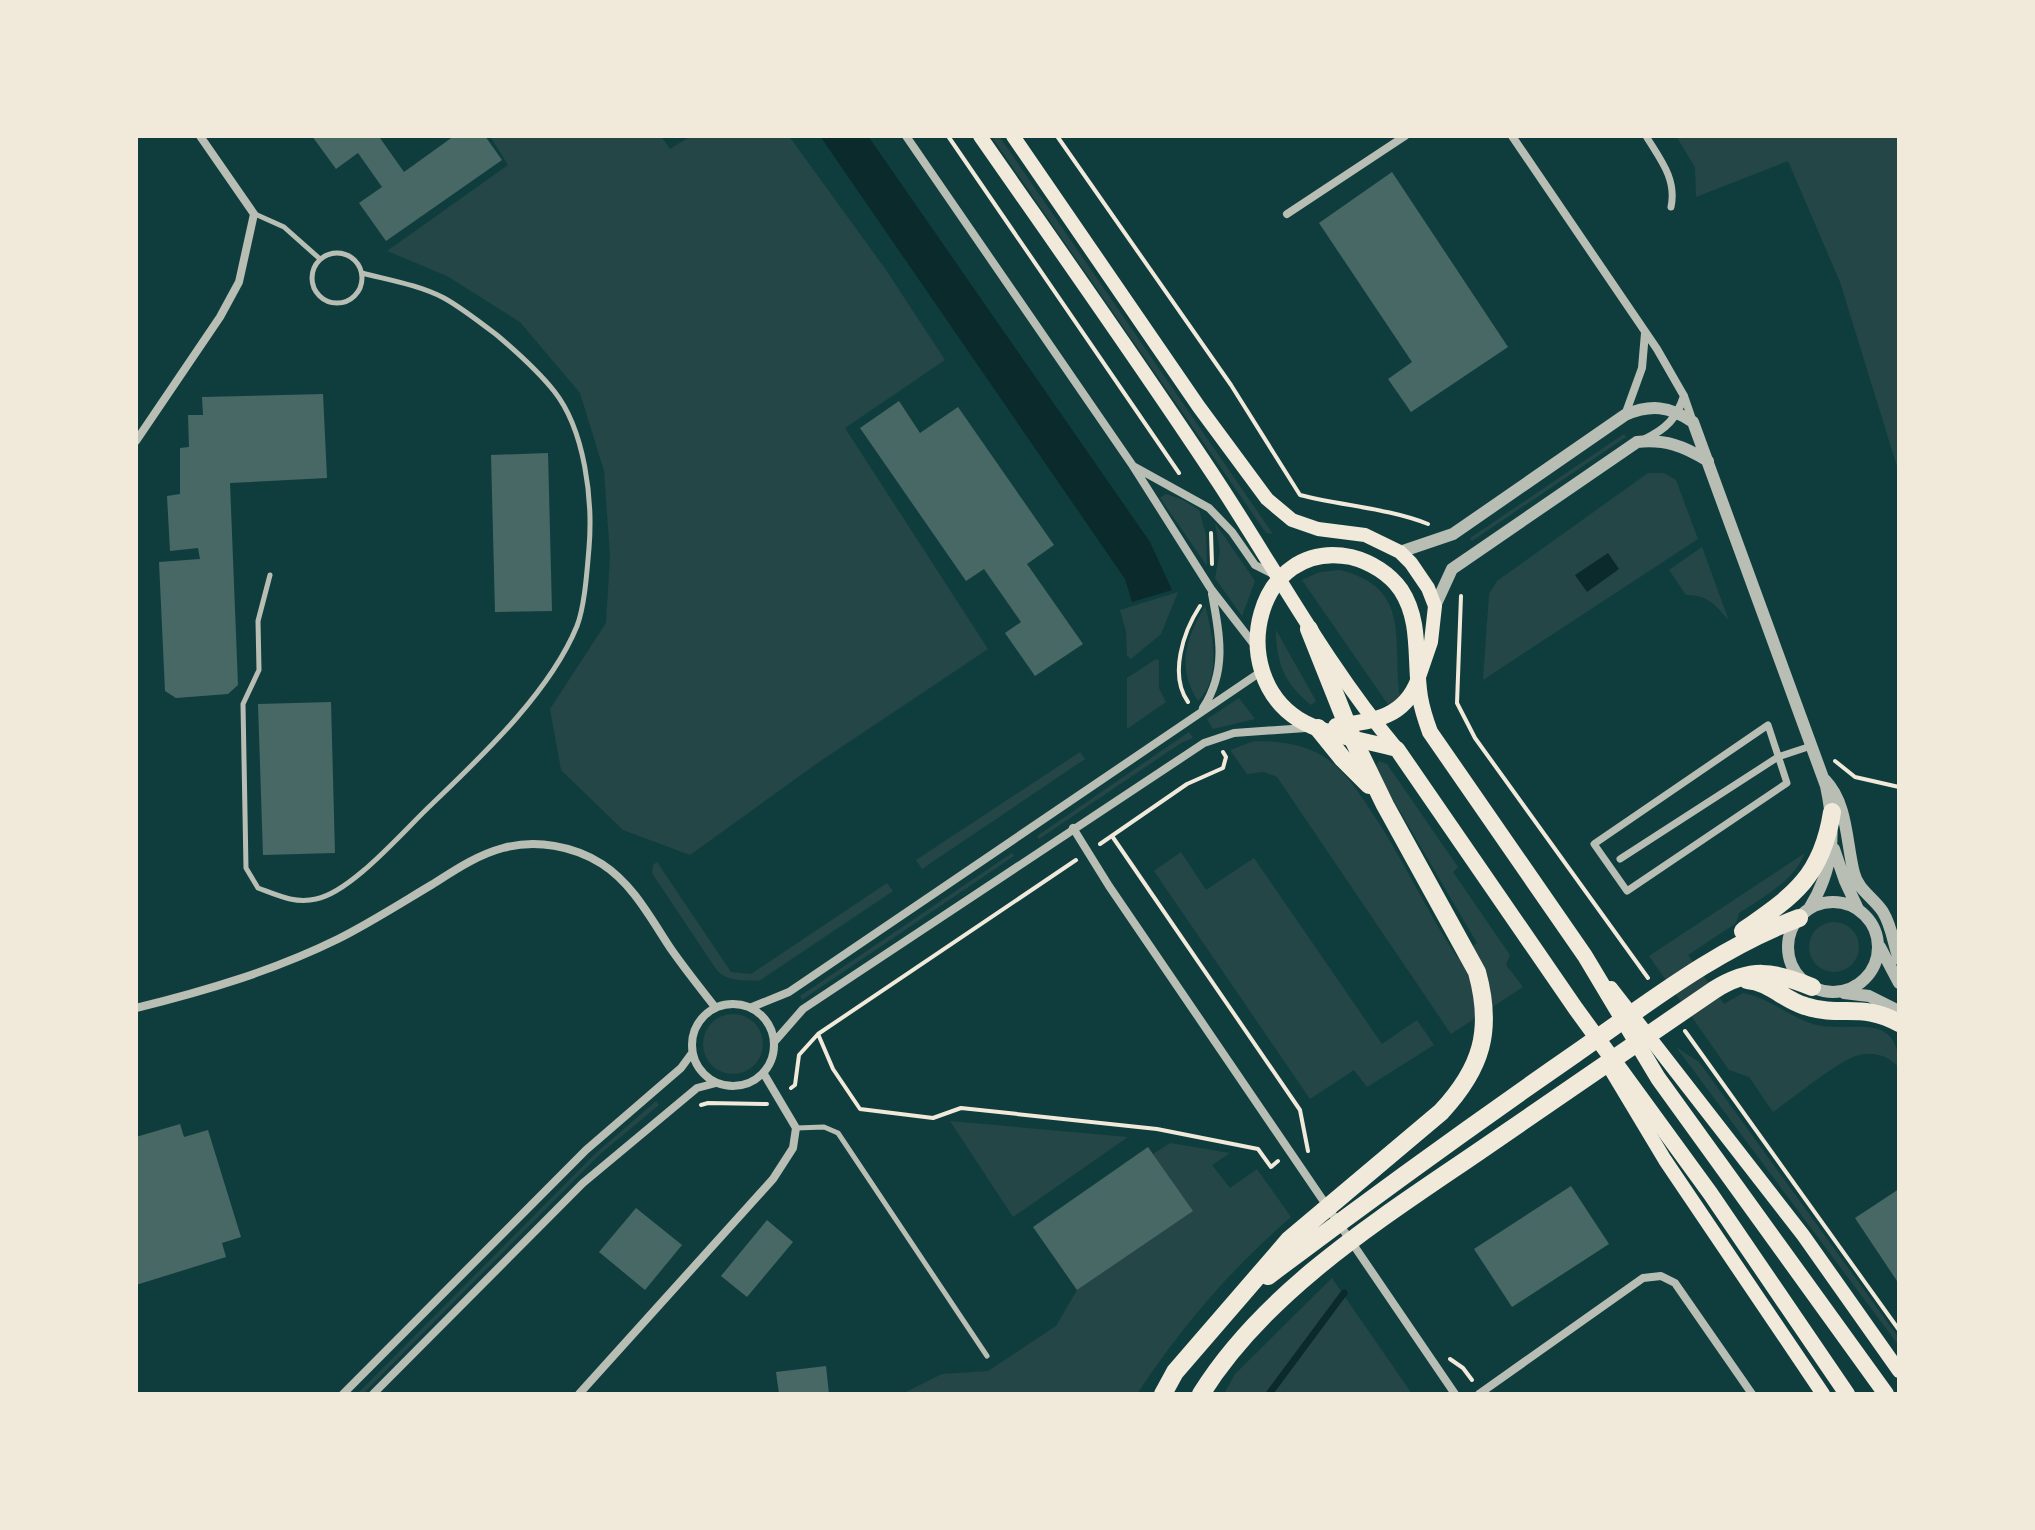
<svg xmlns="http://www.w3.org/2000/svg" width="2035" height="1530" font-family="'Exo 2',sans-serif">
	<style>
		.green { fill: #244646 }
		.water { fill: #0a2a2b }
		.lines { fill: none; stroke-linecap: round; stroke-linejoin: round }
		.stream { stroke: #0a2a2b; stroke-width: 7 }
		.building { fill: #486865 }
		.path { stroke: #f1e9da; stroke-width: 4 }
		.service { stroke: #b8beb3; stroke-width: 5 }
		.pedestrian { stroke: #b8beb3; stroke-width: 7 }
		.minor { stroke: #b8beb3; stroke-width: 8 }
		.tertiary { stroke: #b8beb3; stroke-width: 12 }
		.secondary { stroke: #f1e9da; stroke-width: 14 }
		.primary { stroke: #f1e9da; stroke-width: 16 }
		.motorway { stroke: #f1e9da; stroke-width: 18 }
	</style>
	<rect width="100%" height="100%" fill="#0f3d3e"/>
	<path class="green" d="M490 136H661L670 149 691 136H789L886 270 945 360 845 428 988 649 819 762 690 855 623 830 561 770 550 709 606 623 610 556 604 471 580 393 520 322 447 276 387 251 508 165Z
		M991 136H999L1273 534 1266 533Z
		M1676 136H1899V473L1840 282 1788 161 1696 197 1695 167Z
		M1624 434 1626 437 1472 541 1470 538Z
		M1648 473H1664L1676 480 1698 539 1483 680 1489 594 1497 581Z
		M1166 494 1183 500 1199 510 1206 535 1207 566 1160 498Z
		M1215 523 1255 581 1242 616 1215 578 1220 551Z
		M1702 547 1729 621C1716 605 1708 595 1686 595L1669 570Z
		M1340 570C1412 588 1392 639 1400 697L1389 706 1302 580 1320 572Z
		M1178 592 1161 634 1131 659 1127 656 1126 632 1120 610Z
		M1205 606C1213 634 1222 679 1198 701 1176 667 1186 638 1205 606Z
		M1276 630 1316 701 1311 705C1285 684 1276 663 1276 630Z
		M1156 659 1159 660V688L1166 702 1127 729V678Z
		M1239 698 1255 719 1213 729 1207 719Z
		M1189 732 1193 738 1181 743 1039 839 1037 836Z
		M1254 741C1281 741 1308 744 1330 761 1346 774 1358 791 1369 808 1402 856 1425 909 1457 957L1477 943 1381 779 1376 766 1379 761 1387 764 1458 867 1453 872 1510 955 1506 965 1523 987 1451 1034 1277 777 1264 772 1247 774 1230 750Z
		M1080 752 1085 759 922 869 916 860Z
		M1181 852 1206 890 1254 858 1382 1044 1417 1020 1434 1045 1367 1087 1354 1070 1310 1099 1154 871Z
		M1012 853 1014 856 802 1000 800 996Z
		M1805 853C1793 882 1764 896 1739 913L1736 923 1688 955 1724 1004 1743 993C1769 998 1788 1016 1813 1024 1848 1035 1899 1007 1899 1068 1889 1054 1868 1050 1853 1057 1829 1068 1796 1096 1773 1112L1749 1077 1729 1070 1649 956Z
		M657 862 731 972 751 974 887 883 893 891 759 981C744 980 726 982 716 969L652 873 653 865Z
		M1809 947a25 25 0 1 1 50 0a25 25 0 1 1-50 0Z
		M703 1044a30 30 0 1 1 60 0a30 30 0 1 1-60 0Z
		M1676 1047 1699 1062 1899 1338V1346Z
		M656 1101 659 1105 599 1155 363 1394H357L596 1153Z
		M950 1121 1128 1137 1013 1217Z
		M1170 1143 1230 1153 1212 1165 1230 1188 1257 1169 1291 1217C1231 1269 1181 1327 1137 1394H902L942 1374 988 1371 1056 1326 1077 1290 1192 1211 1153 1154Z
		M1332 1278 1412 1394H1224L1235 1374Z"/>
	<path class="water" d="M820 136H868L1150 542 1172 590 1132 602 1125 579Z
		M1608 553 1619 569 1587 592 1575 575Z"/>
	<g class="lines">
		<path class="stream" d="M1269 1394 1344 1293"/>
	</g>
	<path class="building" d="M312 136H383L380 138 404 172 454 136H485L502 160 386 241 359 203 382 187 358 153 336 169Z
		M1392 172 1508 347 1411 412 1388 379 1412 362 1319 223Z
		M323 394 327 478 230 483 238 685 228 694 176 698 165 691 159 562 200 559 198 548 170 551 167 496 180 494V448L189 447 188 415H203L202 397Z
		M899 401 920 433 958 407 1054 545 1027 564 1083 644 1035 676 1005 633 1021 622 984 569 966 581 860 428Z
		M548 453 552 611 495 612 491 455Z
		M331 702 335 853 263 855 258 704Z
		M180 1124 184 1137 208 1130 241 1237 222 1243 226 1257 136 1285V1137Z
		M1148 1147 1193 1211 1077 1290 1033 1227Z
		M1571 1186 1609 1244 1512 1307 1474 1249Z
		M1899 1189V1284L1855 1218Z
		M636 1208 682 1245 645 1290 599 1252Z
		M767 1220 793 1242 747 1297 721 1276Z
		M826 1366 829 1394H779L776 1372Z"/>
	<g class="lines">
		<path class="path" d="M948 136 1179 473
			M1057 136 1231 385 1300 495C1343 506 1387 508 1428 524
			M1211 533 1212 564
			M1461 596 1457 703 1475 738 1648 978
			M1188 702C1169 675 1183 632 1200 606
			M1835 761 1855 777 1899 787
			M1112 836 1300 1110 1308 1151
			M1100 844 1187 784 1223 768 1226 757 1223 752
			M1685 1031 1899 1330
			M818 1034 833 1069 860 1109 933 1118 961 1108 1157 1129 1258 1149 1271 1167 1278 1161
			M791 1088 795 1085 799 1055 818 1034 1076 860
			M701 1105 708 1103 767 1104
			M1450 1359 1463 1368 1472 1380"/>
		<path class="service" d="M255 214 284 227 320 259
			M312 278a25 25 0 1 1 50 0a25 25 0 1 1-50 0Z
			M270 575 258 621 259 670 243 704 246 868 258 888C277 895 295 904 316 899 352 892 405 829 432 804 483 755 550 692 577 626 585 605 587 570 589 548 593 500 585 430 554 391 538 371 518 353 498 336 481 323 462 308 444 298 419 285 389 280 362 273
			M796 1128 824 1127 838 1133 987 1356"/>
		<path class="pedestrian" d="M1646 136C1660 159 1677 179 1671 207
			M1768 725 1787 783 1627 891 1594 844Z
			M1620 859 1778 757 1811 746"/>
		<path class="minor" d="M906 136 1133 466 1211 589 1256 647
			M1512 136 1657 349 1684 396 1693 422
			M1287 214 1405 136
			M1625 415 1642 368 1645 333
			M1645 439C1666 429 1677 418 1684 396
			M136 441 220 317 239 282 254 214 200 136
			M1133 466 1209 508 1232 532 1255 565 1275 575
			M1203 708C1227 671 1220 636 1212 594
			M1073 828 1109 886 1455 1394
			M692 1045a41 41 0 1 1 82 0a41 41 0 1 1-82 0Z
			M752 1007 789 992 1262 671
			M136 1008C205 991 273 971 338 939 370 923 401 903 433 884 455 870 477 855 503 848 536 839 574 846 602 864 633 884 651 919 671 949 685 969 700 988 715 1007
			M775 1041 803 1009 1204 743 1234 733 1306 728
			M343 1394 586 1150 681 1068 692 1053
			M373 1394 583 1183 697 1088 716 1083
			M579 1394 773 1179 793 1148 796 1128 764 1074
			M1479 1394 1643 1278 1661 1276 1675 1283 1752 1394"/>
		<path class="tertiary" d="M1400 552 1453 534 1625 415C1651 404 1669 406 1693 422L1826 786C1836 832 1834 869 1809 909
			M1435 606 1452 569 1637 442C1665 439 1684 446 1708 461
			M1825 780C1848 804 1846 842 1854 873 1858 890 1874 898 1883 912 1892 927 1893 943 1899 959
			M1834 849 1845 881 1858 909
			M1788 947a45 45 0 1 1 90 0a45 45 0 1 1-90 0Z
			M1880 947 1899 983
			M1844 993 1869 996 1899 1011"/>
		<path class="secondary" d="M980 136C1060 251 1141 365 1218 482 1277 572 1328 667 1397 749
			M1013 136 1199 407 1267 499 1292 520 1318 529 1365 535 1400 552 1411 563 1428 588 1435 606 1431 642 1419 677
			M1611 988 1803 1235 1899 1371
			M1608 1065 1665 1160 1823 1394"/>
		<path class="primary" d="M1336 726C1372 721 1403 719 1418 681
			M1847 1394 1710 1193 1576 1009 1397 749C1368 741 1323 735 1298 719 1225 672 1256 538 1351 557 1371 562 1390 574 1401 590 1422 622 1414 661 1420 697 1422 709 1426 721 1430 732L1585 956 1658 1078 1886 1394"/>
		<path class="motorway" d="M1318 728 1343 759 1369 785
			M1743 931C1793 896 1822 877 1832 812
			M1747 980C1770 982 1784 1000 1805 1006 1842 1018 1862 1002 1899 1023
			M1268 1276C1369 1200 1471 1126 1575 1054 1647 1004 1716 949 1799 918
			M1163 1394 1175 1372 1289 1240 1441 1112C1482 1068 1493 1030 1477 972L1385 805 1352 737 1309 629
			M1201 1394C1265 1291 1380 1219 1478 1152 1557 1098 1636 1044 1714 990 1751 967 1773 971 1812 987"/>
	</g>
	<rect width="2035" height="1530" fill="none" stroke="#f1e9da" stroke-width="276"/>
</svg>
